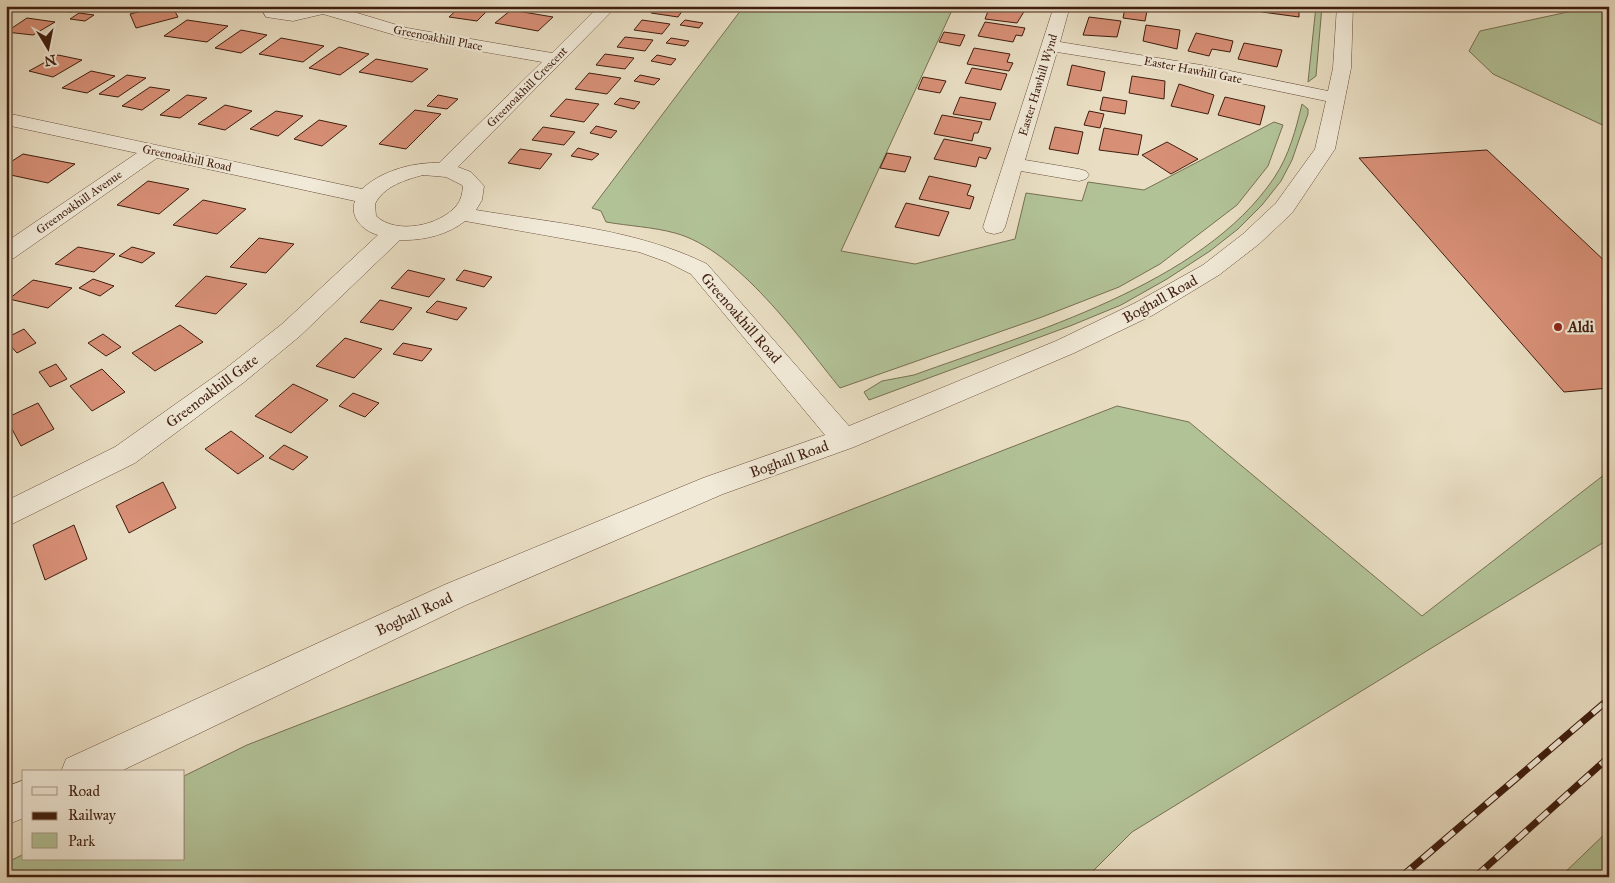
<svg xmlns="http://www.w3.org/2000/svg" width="1615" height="883" font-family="'IM FELL Great Primer',serif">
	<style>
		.green { fill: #b2c297; stroke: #787052 }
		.building { fill: #d89077; stroke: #3f1d0e }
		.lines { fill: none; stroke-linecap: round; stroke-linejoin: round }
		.minor-casing { stroke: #6a4d3b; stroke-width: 1 }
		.minor { fill: #f1ead8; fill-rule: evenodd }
		.rail-casing { stroke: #3f1d0e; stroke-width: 7 }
		.rail { stroke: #f1ead8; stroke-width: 5; stroke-dasharray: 14; stroke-linecap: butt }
		.poi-dot { fill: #8f2418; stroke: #f1ead8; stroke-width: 2 }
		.labels { text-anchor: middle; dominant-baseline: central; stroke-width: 4.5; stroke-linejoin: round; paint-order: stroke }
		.far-street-label { font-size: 12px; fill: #3f1d0e; stroke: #f1ead8 }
		.street-label { font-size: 15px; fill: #3f1d0e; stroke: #f1ead8 }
		.poi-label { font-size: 15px; font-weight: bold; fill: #3f1d0e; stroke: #f1ead8; text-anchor: start }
	</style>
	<rect width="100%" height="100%" fill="#e9dec3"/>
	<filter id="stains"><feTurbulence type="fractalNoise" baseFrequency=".004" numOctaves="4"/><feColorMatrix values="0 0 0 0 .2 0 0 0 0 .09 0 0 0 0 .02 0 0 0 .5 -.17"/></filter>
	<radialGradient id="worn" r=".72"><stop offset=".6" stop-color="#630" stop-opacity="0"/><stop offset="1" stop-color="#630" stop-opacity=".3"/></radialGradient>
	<path class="green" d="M744 6H954L841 251 915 264 1015 239 1026 193 1082 201 1088 182 1144 190 1274 122 1283 125 1268 166 1237 205 1160 264 1119 287 1042 317 840 388C800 339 738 250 675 233 653 227 629 226 606 222L601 211 592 208Z
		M1316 6H1322L1316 76 1308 82Z
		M1609 9V128L1493 74 1469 51 1480 31 1577 10Z
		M1302 104 1308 109V114L1292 160 1281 181 1262 205 1238 229 1210 251 1167 279 1121 305 1070 326 869 400 864 392 882 381 914 375C1029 333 1202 285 1274 178 1289 156 1296 129 1302 104Z
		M1117 406 1189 422 1422 616 1609 471V539L1132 832 1087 877H6V863L24 854V859H184V776L247 745Z
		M1609 830V877H1560Z"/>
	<path class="building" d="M49 6H82L72 12 45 9Z
		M163 6H172L178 17 136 28 130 14Z
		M461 6H492L477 21 449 17Z
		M656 6H678L685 7 678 17 651 13Z
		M698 6H719L714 11 696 8Z
		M990 6H1000L1025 10 1017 23 985 19Z
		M1263 6H1299V17L1262 12Z
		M1125 8 1147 11 1145 21 1123 18Z
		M511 10 553 17 538 31 495 23Z
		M79 13 94 15 85 21 70 19Z
		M1089 17 1121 21 1117 37 1083 35Z
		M27 18 55 22 33 35 6 32Z
		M187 20 228 26 207 42 164 36Z
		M642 20 670 24 662 34 634 30Z
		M685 20 703 23 699 28 680 25Z
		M985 22 1025 28 1022 36 1016 35 1013 42 978 36Z
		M1146 25 1180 30 1177 49 1143 41Z
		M241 30 267 35 241 53 215 48Z
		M944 32 965 35 960 46 939 42Z
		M1196 33 1233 41 1230 52 1212 49 1209 56 1188 51Z
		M625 37 653 40 645 51 617 47Z
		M281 38 324 46 303 62 259 54Z
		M671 38 689 41 685 46 666 43Z
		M1244 43 1282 50 1277 67 1238 59Z
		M339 47 369 54 340 75 309 68Z
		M974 48 1010 54 1007 62 1013 63 1009 71 967 64Z
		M605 54 634 58 625 69 596 65Z
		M58 55 82 60 53 77 29 71Z
		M657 55 676 59 671 65 651 61Z
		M376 59 428 69 412 82 359 72Z
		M1072 65 1105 72 1101 91 1067 85Z
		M972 68 1007 74 1001 90 965 83Z
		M91 71 115 76 87 93 62 88Z
		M589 73 621 78 607 94 575 89Z
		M127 75 146 78 118 97 99 94Z
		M640 75 660 79 654 85 634 81Z
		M1132 76 1165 81 1164 99 1129 93Z
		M923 77 946 81 940 93 918 89Z
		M1179 84 1214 95 1208 114 1171 106Z
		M150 87 170 90 142 110 122 106Z
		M187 95 207 98 180 118 160 115Z
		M438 95 458 99 447 109 427 106Z
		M960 97 996 103 990 120 953 114Z
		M1103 97 1127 101 1125 114 1100 110Z
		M1225 97 1265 106 1260 125 1218 115Z
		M620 98 640 102 634 109 614 104Z
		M566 99 599 104 584 122 550 116Z
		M225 105 252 111 225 130 198 124Z
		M415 110 441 114 406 149 379 144Z
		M276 111 303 116 278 136 250 129Z
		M1089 111 1104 114 1100 128 1084 125Z
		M942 115 982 122 978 133H974L972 141 934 134Z
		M319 120 347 126 322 146 294 139Z
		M596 126 617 131 611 138 590 133Z
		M543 127 575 132 564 145 532 140Z
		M1055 127 1083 132 1078 154 1049 149Z
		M1104 128 1142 135 1138 155 1099 150Z
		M944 139 991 148 986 159 979 157 976 167 934 159Z
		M1167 142 1198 159 1171 174 1142 155Z
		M578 148 599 154 592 160 571 156Z
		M520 149 552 154 540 169 508 163Z
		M1487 150 1609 265V388L1564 392 1359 158Z
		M887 153 911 157 905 172 880 168Z
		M23 154 75 164 48 183 6 174V165Z
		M929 176 971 185 967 195 974 197 970 209 919 199Z
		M148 181 189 189 159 214 117 205Z
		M203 200 246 209 217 234 173 225Z
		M906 203 949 212 939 236 895 227Z
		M259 238 294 244 266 273 230 267Z
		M78 247 115 254 94 272 55 264Z
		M132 247 155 253 142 263 119 256Z
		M408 270 445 279 429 297 391 288Z
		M464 270 492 277 484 287 456 280Z
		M206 276 247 284 216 314 175 306Z
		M93 279 114 286 100 296 79 288Z
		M33 280 72 288 48 308 9 299Z
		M380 300 412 308 393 330 360 322Z
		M437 301 467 308 457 320 426 312Z
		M180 325 203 342 155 371 132 353Z
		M24 329 36 343 17 353 6 341V338Z
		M103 334 121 347 106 356 88 343Z
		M345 338 382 349 354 378 316 366Z
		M403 343 432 349 422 361 393 354Z
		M56 364 67 379 50 387 39 372Z
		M102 369 125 392 92 411 70 386Z
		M293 384 328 400 291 433 255 416Z
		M353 393 379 403 365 417 339 406Z
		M38 403 54 429 21 446 6 418Z
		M231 431 264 456 238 474 205 449Z
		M284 445 308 457 293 470 269 458Z
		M163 482 176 508 129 533 116 506Z
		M74 525 87 559 45 580 33 545Z"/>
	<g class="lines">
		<g class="minor-casing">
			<path id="minor" d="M260 6H276L278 10 293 11 314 6H334L407 28 552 53 599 6H617L458 167 471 172 484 186 482 200 476 210C553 223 636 229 707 264L849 426 1056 341 1135 303 1203 265 1243 234 1276 203 1315 149 1326 101 1201 75 1057 52 1025 160 1079 169 1086 171 1089 175 1086 179 1079 181 1021 171 1005 227 1002 232 994 234 986 232 983 227 1054 6H1070L1060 42 1201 65 1328 91 1333 68 1337 6H1353L1351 68 1335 149 1292 213 1259 244 1219 275 1153 315 1074 353 854 447 723 494 466 605 119 772H61L66 759 444 585 703 478 825 435 691 274 667 262 639 252 465 221C448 235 422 241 400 240L300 336 243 383 135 463 6 527V501L115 447 225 369 282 324 378 235C363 231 349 217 355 201L157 158 14 258 6 260V242L137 153 6 125V113L362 189C381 171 413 162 439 163L542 62 405 38 323 14 293 21 266 17ZM423 175 446 177 462 185 463 187C462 194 461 200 457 205 440 226 396 235 376 216L375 204C384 186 405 180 423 175Z
				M24 780V818L6 825V787Z"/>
		</g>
		<use href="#minor" class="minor"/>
		<g class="rail-casing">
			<path id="rail" d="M1401 877 1609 699
				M1475 877 1609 757"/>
		</g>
		<use href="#rail" class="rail"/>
	</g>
	<circle class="poi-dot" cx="1558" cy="327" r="5"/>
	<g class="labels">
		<g class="far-street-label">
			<text transform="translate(438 38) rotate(11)">Greenoakhill Place</text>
			<text transform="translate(1193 70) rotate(11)">Easter Hawhill Gate</text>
			<text transform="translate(1038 85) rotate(-73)">Easter Hawhill Wynd</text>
			<text transform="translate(527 87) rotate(-45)">Greenoakhill Crescent</text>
			<text transform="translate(187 158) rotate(12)">Greenoakhill Road</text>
			<text transform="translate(79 202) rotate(-35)">Greenoakhill Avenue</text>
		</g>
		<g class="street-label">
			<text transform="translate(1160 299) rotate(-29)">Boghall Road</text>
			<text transform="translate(741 318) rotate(49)">Greenoakhill Road</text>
			<text transform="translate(212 391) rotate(-37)">Greenoakhill Gate</text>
			<text transform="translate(789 459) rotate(-20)">Boghall Road</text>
			<text transform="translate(414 614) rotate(-25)">Boghall Road</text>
		</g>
		<g class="poi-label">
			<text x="1568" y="327">Aldi</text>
		</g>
	</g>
	<rect width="1615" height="883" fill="none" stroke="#e9dec3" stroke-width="25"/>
	<rect x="8" y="8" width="1600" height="868" fill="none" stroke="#3f1d0e" stroke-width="2.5"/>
	<rect x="12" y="12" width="1590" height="858" fill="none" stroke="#3f1d0e"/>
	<rect x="22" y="770" width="162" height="90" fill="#f1ead8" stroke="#aa9887"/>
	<rect x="32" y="787" width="25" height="8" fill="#f1ead8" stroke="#aa9887"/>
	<text x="68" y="796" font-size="15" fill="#3f1d0e">Road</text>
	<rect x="32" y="812" width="25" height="8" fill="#3f1d0e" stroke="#aa9887"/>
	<text x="68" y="820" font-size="15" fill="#3f1d0e">Railway</text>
	<rect x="32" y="833" width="25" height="15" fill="#b2c297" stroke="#aa9887"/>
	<text x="68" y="846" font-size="15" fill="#3f1d0e">Park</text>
	<g transform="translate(48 48) rotate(170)" stroke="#f1ead8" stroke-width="4" paint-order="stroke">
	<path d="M0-4L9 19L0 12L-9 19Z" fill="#3f1d0e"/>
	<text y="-8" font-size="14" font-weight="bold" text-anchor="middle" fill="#3f1d0e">N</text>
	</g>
	<rect width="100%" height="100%" filter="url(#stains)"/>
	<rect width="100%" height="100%" fill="url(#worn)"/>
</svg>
